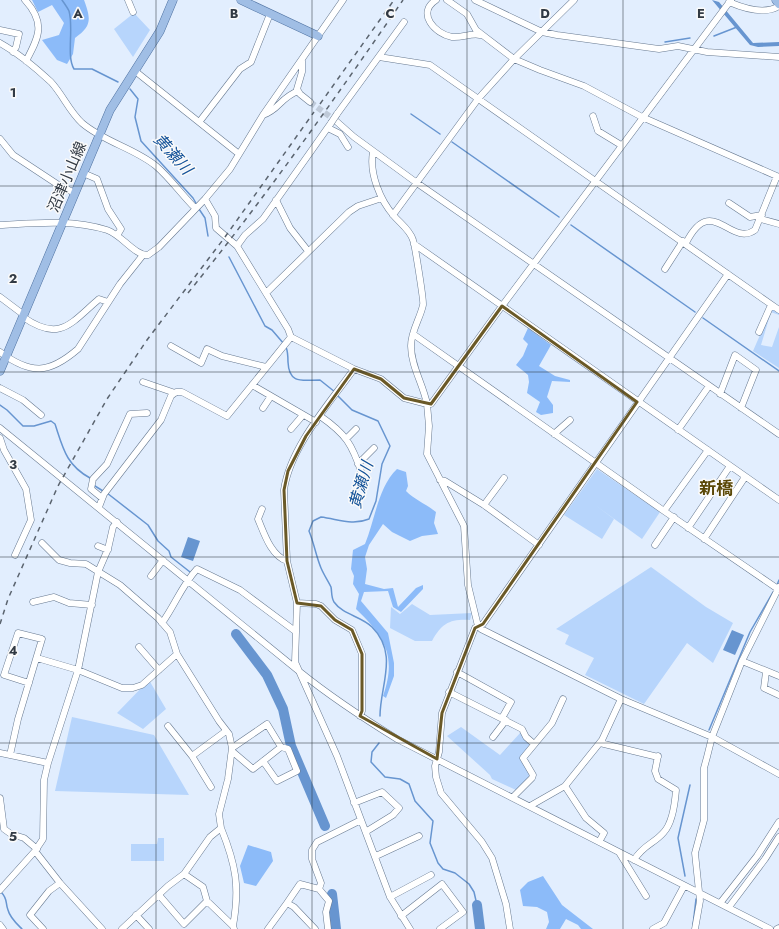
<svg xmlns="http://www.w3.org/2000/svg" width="779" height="929" font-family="Jost,'Noto Sans JP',sans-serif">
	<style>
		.green { fill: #b7d5fc }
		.forest { fill: #8cbbf9 }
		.water { fill: #6795d0 }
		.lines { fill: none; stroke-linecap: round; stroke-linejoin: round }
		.stream { stroke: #6795d0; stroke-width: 1.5 }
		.river { stroke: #6795d0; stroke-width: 10 }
		.minor-tunnel { stroke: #bfcad9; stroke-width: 6; stroke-dasharray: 6 3; stroke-linecap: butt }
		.minor-casing { stroke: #677990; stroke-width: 7 }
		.major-casing { stroke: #5073a2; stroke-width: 9 }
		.minor { stroke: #fff; stroke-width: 6 }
		.major { stroke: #a0bee5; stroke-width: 8 }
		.rail { stroke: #5b646f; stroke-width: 1.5; stroke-dasharray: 5 5; stroke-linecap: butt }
		.minor-bridge-casing { stroke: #677990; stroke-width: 7; stroke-linecap: butt }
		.minor-bridge { stroke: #fff; stroke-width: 6 }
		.marked { fill: none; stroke: #6a5927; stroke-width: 3; stroke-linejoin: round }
		.grid { fill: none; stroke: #323a44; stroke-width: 1; stroke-opacity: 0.55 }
		.labels { text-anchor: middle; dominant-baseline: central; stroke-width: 3; stroke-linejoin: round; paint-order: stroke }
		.street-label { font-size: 15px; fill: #323a44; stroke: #fafafa }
		.water-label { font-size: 16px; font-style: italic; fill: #125198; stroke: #fafafa }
		.quarter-label { font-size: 17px; font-weight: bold; fill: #5a4807; stroke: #fafafa }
		.grid-label { font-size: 13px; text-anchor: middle; font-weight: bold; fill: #323a44; stroke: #fafafa; stroke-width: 3; stroke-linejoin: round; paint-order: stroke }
	</style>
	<rect width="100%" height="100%" fill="#e2eefe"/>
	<path class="green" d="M134 13 150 30 133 57 114 29Z
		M772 308 779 313V315L771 312 761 345 772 347 779 327V368L753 351Z
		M597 469 660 512 642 539 595 505 614 519 602 539 564 515Z
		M651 567 706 607 733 623 713 663 687 643 644 704 585 675 594 658 565 644 569 635 556 629Z
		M412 604 430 615 472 613 470 620C450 619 442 623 432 641H415L390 628 391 607 400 614Z
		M149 680 166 709 143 729 117 713Z
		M72 717 154 735 189 795 55 791Z
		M461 727 500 755 521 732 531 745 523 761 532 775 516 790 492 779 490 775 447 736Z
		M158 838H164V861H131V844H157Z"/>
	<path class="forest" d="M32 0H84C91 19 92 26 75 38L73 54 67 64 57 60 42 40 59 35 64 23 52 5 38 12Z
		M528 328 551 345 539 366 555 376 570 380V382L552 381 547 397 553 405V413L541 415 536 412 540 402 527 393 529 382 528 375 516 365 523 356 528 344 523 339Z
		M397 469 406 472 408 486 406 491C415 500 426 504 436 512L434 523 438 534 422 536 410 541 392 532 383 524 369 545 365 557 367 569 365 584 384 589 393 588 398 607 416 588 423 585V589L401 612 393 607 388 591 364 592 361 601 388 633 394 663V676L386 698 383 696C397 656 385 637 356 609L359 594 353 584 354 576 351 569 353 550 365 544C375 520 378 487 397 469Z
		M248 845 271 852 273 861 256 886 244 883 240 866Z
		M543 876 562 905 593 929H581L578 925 566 919 560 929H546L549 922 547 912 537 907 523 906 520 890 528 882Z"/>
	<path class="water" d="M712 0 719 2 753 43 779 42V46L758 47 750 45Z
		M188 537 200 541 193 561 181 557Z
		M732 630 744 635 735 655 723 650Z"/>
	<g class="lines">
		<path class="stream" d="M62 0C64 3 67 7 69 11 74 28 66 56 74 69H92L118 82
			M714 36 737 27
			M665 42 690 38
			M130 89 138 99 135 117 141 141 193 198 197 205
			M411 114 440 134
			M452 142 559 217
			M199 209 205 218 208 236
			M571 225 695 312
			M229 257 265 326 272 330 284 344
			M703 318 779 371
			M286 347C288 352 288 357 288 362 289 385 303 380 320 380L335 392
			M337 395 352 410 378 421 390 446 382 464 376 501 369 519C352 526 338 519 321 517L313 521 309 531C314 543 316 556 321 568 324 575 328 581 331 587 332 592 331 597 334 602 343 615 361 616 372 627 399 654 380 685 380 716
			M0 405 7 410 23 426H34L51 421 55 424C63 448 66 465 90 478
			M95 486 103 491
			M107 493 148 525 158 541 169 551 171 557 190 572
			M777 585 779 580
			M709 730 750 632 773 592
			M379 743 372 752 371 762 385 777 400 779 409 784 415 801 433 821 430 843 438 863 443 869 455 873 469 884 474 892 477 905
			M685 876 678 838 690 785
			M1 892C8 899 5 902 8 910 10 918 17 924 22 929
			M693 925 696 899"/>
		<path class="river" d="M236 634 267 675 283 709 291 746 325 826
			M332 894 336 929
			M477 905 480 929"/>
		<path class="minor-tunnel" d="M310 102 336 121"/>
		<g class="minor-casing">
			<path id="minor" d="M25 0C46 23 39 37 26 61
				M128 0 133 12
				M436 0C416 13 435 34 452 37 462 38 471 33 480 35
				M447 0 467 14 476 30 514 59 540 70 584 86 642 117 779 177
				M475 0 542 32 557 35 659 49 678 46 707 52 779 57
				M729 2C743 8 765 15 779 6
				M0 30 19 34 16 47 13 52
				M0 43C18 53 36 68 51 82 63 95 69 111 82 123 104 142 134 148 156 166 170 178 182 195 195 208
				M379 57 430 65 779 310
				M302 61V72L297 89 300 94 310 102
				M135 71 239 154
				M337 114 404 22
				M263 115C279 110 280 98 298 91
				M593 116 598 131 621 145
				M200 121 240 69 251 62 270 14
				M336 121 354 137 417 183 779 434
				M328 128 340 134 348 147
				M0 139 13 155 60 186 75 193
				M373 152C369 173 380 200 394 216 401 224 410 230 413 240 415 245 424 302 423 305 420 319 411 331 411 346 411 366 423 384 427 404H431L502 306 731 0
				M83 173 97 179 108 209 121 229 118 234
				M205 199 215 216 216 228 237 246 288 329 291 337 354 369 381 379 404 398 427 404 429 426 427 454 464 526 468 585 478 626 481 629 621 699 712 737 779 774
				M276 200 290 228 308 251
				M729 203 750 217 762 215
				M393 215 478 99 514 59 574 0
				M761 219 779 224
				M0 225C37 223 71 219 107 230 122 235 135 256 148 255L159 247 205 199 230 169 263 115 343 0
				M686 243C712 192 730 248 755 230L777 176
				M414 244 779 500
				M237 246 245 235 263 219 331 123
				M665 269 683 241
				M266 293 349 212 358 206 382 198
				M0 297 24 315
				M23 317C60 343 71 323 99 299L108 302
				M759 332 771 305
				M413 334 664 511 778 589
				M171 346 201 363 207 349 222 356 266 367
				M0 352C31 375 49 374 78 349L120 284 143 255
				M354 369C329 404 290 447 284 490L287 561 297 603 295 662 337 756 390 897 410 929
				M143 382 175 393
				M252 385 316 422
				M0 388 23 400 41 415
				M720 394 735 355 756 370 741 408
				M263 408 271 396
				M320 416C346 434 352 444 362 474
				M0 428 300 672C331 697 363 718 397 739L770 929
				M291 429 303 415
				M678 430 709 386
				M554 434 570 420
				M0 438 4 450 26 489 31 520 15 555
				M346 439 356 429
				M358 464 374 448
				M440 480 445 481 484 505 539 545
				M102 498 91 489 93 479 107 464 130 414 147 413
				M484 505 504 478
				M99 507 104 494 161 420 171 396 176 392H182L227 416 291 337
				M262 509 258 519C264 533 271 556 287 561
				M664 511 708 450
				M688 528 730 466
				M704 539 745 477
				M42 543 59 560 70 563 86 564 120 585 158 618 170 632 177 654 219 721 229 734 232 748 228 779 219 814 221 828 210 837 184 874 168 886 122 929
				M655 545 674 517
				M98 546 108 550
				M151 576 163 560
				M33 602 54 597 69 603 92 605
				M297 603 316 604 321 606 335 620 352 630 362 654V711L360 716
				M162 623C175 605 182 585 197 569L240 590 295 631
				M139 647 159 670
				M37 658 78 670 122 688H133L142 685 177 654
				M742 661 779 676
				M457 672 511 702 502 718
				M766 672 764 688 779 695
				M449 692 522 729 526 737 534 744
				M168 726 192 756 211 787
				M493 737 506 720
				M600 743 658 757
				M232 748 267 724 281 747 288 749 297 771 277 781 263 761
				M233 752 253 769 281 747
				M0 753 48 763
				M10 755 18 719 42 639 18 633 4 675 29 683
				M192 756 226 731
				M565 786 586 818 604 833 599 842
				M513 797 532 778 533 775 523 758 552 723 563 699
				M0 798 4 829 11 834 24 838 37 849
				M354 803 382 792 399 808 393 815 367 831
				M530 806 565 786 602 740 621 699
				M221 828C236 865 240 887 233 926L234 929
				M35 851 60 883 102 929
				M620 854 646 896
				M376 856 419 836
				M634 860C644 844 654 844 664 832 673 822 675 803 676 790L658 779 655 771 658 756
				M184 874 203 887 207 901
				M0 890 35 851 43 839 44 780 48 763 78 670 98 572 108 549 113 527 117 522
				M159 895 184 924 207 901 233 926
				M390 897 431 875
				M721 902 757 856 779 822
				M287 903 300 884 319 889
				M729 907 765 859 779 837
				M136 915 149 929
				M401 916 442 884 463 912 440 929
				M0 925 3 929
				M43 929 30 915 49 891 60 883
				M268 929 287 903 294 907 315 929
				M328 929 326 912 329 901 319 889 321 883 312 859V850L317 842 361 820
				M510 929 506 904 492 858 482 842 441 793 436 777 435 766 439 752 442 713 475 628 483 624 728 274
				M653 929 664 923 684 886
				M695 929 700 901 695 853 704 820V768L707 757 712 737 742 661 779 587
				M777 929 779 928"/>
		</g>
		<g class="major-casing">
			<path id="major" d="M241 0 318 36
				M776 0 779 4
				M0 371 110 110 160 31 173 0"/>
		</g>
		<use href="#minor" class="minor"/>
		<use href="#major" class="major"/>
		<path class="rail" d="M320 104 394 0
			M188 293C264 199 334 100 403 0
			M0 624 8 599 58 486 107 399 147 340 225 237 314 112"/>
		<g class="minor-bridge-casing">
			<path id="minor-bridge" d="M331 123 337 114"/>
		</g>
		<use href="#minor-bridge" class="minor-bridge"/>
	</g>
	<path class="marked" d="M502 306 637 402 483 624 475 628 442 713 437 759 360 716 362 711V654L352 630 335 620 321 606 297 603 287 561 284 490 288 471 306 436 354 369 381 379 404 398 431 404Z"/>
	<path class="grid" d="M156 0V929M312 0V929M467 0V929M623 0V929M0 186H779M0 372H779M0 557H779M0 743H779"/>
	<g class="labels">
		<g class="street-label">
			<text transform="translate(67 177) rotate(-67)">沼津小山線</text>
		</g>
		<g class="water-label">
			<text transform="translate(173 154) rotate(48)">黄瀬川</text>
			<text transform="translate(361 485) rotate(-74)">黄瀬川</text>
		</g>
		<g class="quarter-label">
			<text x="716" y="488">新橋</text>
		</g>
	</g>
	<g class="grid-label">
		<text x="78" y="18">A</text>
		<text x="234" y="18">B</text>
		<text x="390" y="18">C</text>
		<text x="545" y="18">D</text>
		<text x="701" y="18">E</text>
		<text x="13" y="97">1</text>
		<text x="13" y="283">2</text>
		<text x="13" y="469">3</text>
		<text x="13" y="655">4</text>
		<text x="13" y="841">5</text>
	</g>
</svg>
